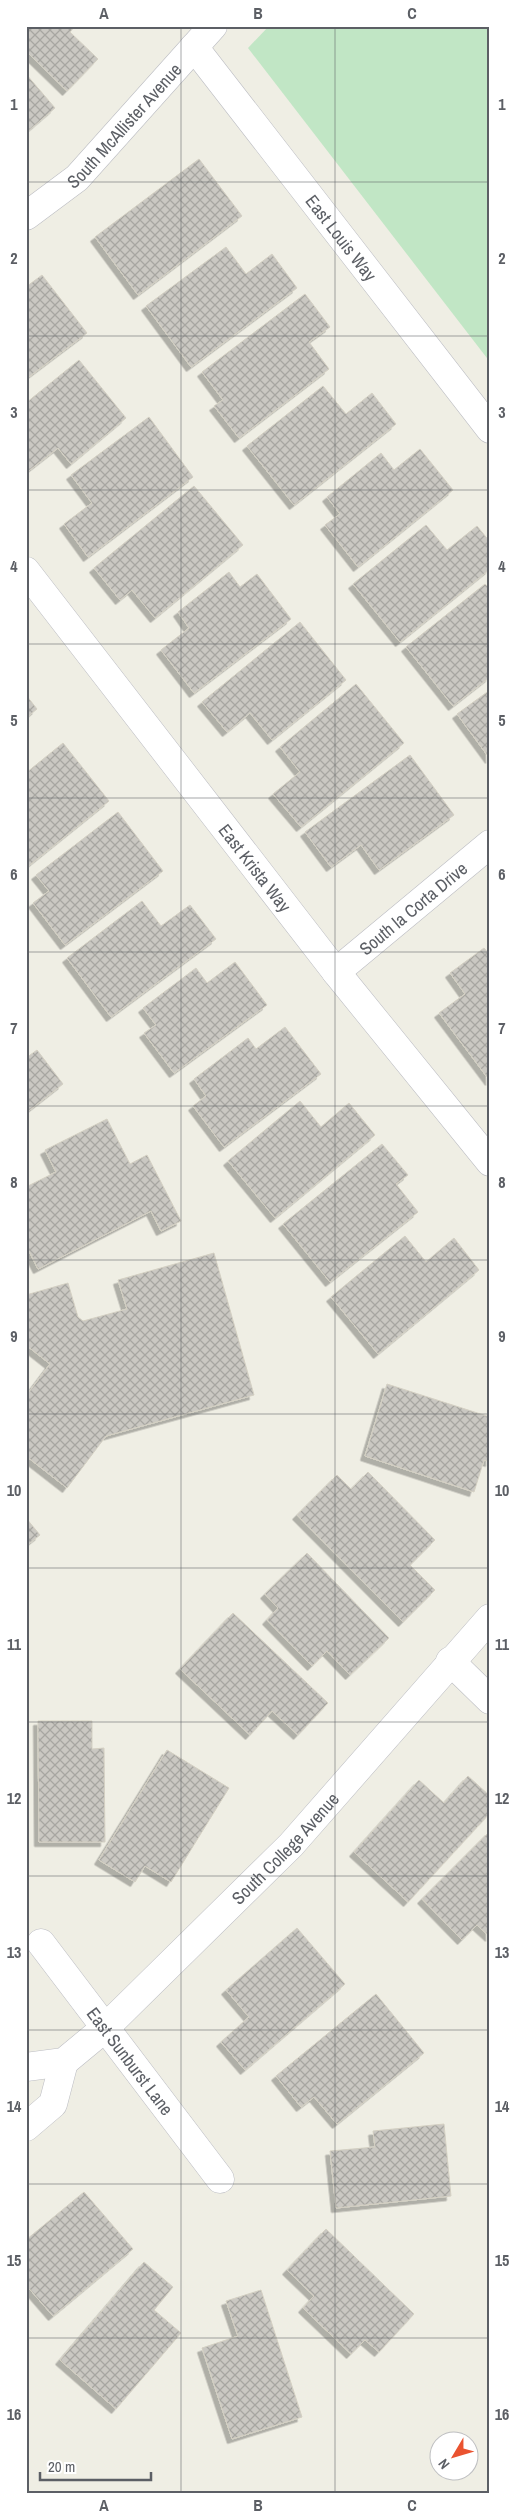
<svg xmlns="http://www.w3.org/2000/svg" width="516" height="2519" font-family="'Archivo Narrow',sans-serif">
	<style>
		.green { fill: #c1e6c5 }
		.building { fill: url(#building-cross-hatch); stroke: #d4d0c3; filter: url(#shadow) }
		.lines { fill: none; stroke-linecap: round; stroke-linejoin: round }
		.minor-casing { stroke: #bcbdc3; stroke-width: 29 }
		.minor { stroke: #fff; stroke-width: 28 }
		.grid { fill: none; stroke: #5c5f65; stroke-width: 1; stroke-opacity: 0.55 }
		.labels { text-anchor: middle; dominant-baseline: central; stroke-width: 4; stroke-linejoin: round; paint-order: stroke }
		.street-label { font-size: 18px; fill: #5c5f65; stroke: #fff }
		.neatline { fill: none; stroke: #5c5f65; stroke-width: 2 }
		.grid-label { font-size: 16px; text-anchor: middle; font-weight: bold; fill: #5c5f65 }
	</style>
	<defs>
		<pattern id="building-cross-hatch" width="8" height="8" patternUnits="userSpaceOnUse" patternTransform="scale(1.25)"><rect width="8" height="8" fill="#cac8c2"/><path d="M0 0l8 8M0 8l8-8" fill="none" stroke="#a7a6a1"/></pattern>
		<filter id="shadow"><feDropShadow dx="-4.5" dy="4.5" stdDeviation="0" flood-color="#0004"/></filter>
	</defs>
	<rect width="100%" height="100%" fill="#efeee4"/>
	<path class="green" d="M269 26H490V362L248 48Z"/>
	<path class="building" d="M26 26H75L70 32 98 59 67 91 26 51Z
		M26 74 55 108 26 133Z
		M199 159 242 216 138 295 95 237Z
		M226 247 246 274 272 254 297 288 191 367 146 306Z
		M42 275 87 333 26 379V287Z
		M305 294 330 327 309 342 329 369 239 438 214 406 223 400 202 372Z
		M79 360 126 418 71 464 58 448 26 473V403Z
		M323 386 346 414 372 393 396 424 294 505 247 446Z
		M149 417 193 477 88 557 64 524 92 503 71 475Z
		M420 449 453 490 358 567 325 525 340 514 327 497 381 453 394 470Z
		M194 486 243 545 155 618 132 590 120 600 94 568Z
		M426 525 447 550 477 526 490 542V569L400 642 353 584Z
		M229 572 240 587 257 574 291 619 194 693 161 650 189 628 178 612Z
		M485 584 490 589V677L453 706 406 647Z
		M300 622 346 680 272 740 250 713 227 732 202 702Z
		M356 684 404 743 301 827 273 794 300 772 280 747Z
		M490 690V759L457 714Z
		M26 695 37 709 26 718Z
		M63 743 109 801 26 868V773Z
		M410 755 454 815 379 870 361 845 331 867 305 832Z
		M118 812 163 871 65 945 33 903 49 891 36 875Z
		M142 901 161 926 190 905 216 939 111 1017 67 958Z
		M484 948 490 955V1081L439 1013 465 994 450 973Z
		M235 962 267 1005 174 1073 144 1033 156 1025 143 1008 196 968 207 983Z
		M285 1027 321 1074 224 1147 193 1106 206 1096 194 1079 248 1038 256 1049Z
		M37 1050 63 1084 26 1113V1058Z
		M300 1101 321 1127 349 1103 375 1135 275 1218 228 1161Z
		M107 1119 130 1164 147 1155 181 1221 161 1231 151 1211 38 1269 26 1245V1182L28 1186 56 1172 45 1150Z
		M382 1144 408 1175 396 1184 418 1212 330 1282 283 1224Z
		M405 1236 426 1262 454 1238 479 1270 378 1354 331 1297Z
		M214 1253 254 1395 106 1436 67 1488 26 1456V1396L50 1364 26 1345V1295L68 1283 78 1317 83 1321 127 1309 118 1280Z
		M387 1384 490 1417V1462L484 1460 474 1492 365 1456Z
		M368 1472 435 1540 410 1565 435 1590 403 1622 297 1515 337 1475 351 1489Z
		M26 1518 40 1535 26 1546Z
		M307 1553 389 1638 350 1675 327 1651 312 1666 267 1620 278 1608 265 1594Z
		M233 1613 328 1703 298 1735 272 1711 250 1735 180 1669Z
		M38 1721H92V1749L104 1748 105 1842H39Z
		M167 1750 229 1788 171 1882 145 1866 135 1882 99 1860Z
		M468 1776 490 1796V1813L408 1902 354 1852 419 1780 444 1803Z
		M490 1831V1937L477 1925 462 1940 422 1899Z
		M297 1928 345 1984 245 2070 221 2042 249 2017 226 1990Z
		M376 1994 424 2053 337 2124 314 2097 301 2107 276 2076Z
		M444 2124 451 2196 336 2208 330 2151 375 2147 373 2131Z
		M84 2192 133 2249 53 2316 26 2285V2240Z
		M326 2229 414 2314 379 2352 365 2340 351 2354 303 2308 314 2296 287 2270Z
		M144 2262 173 2287 154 2310 181 2333 116 2409 60 2360Z
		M261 2290 302 2417 232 2439 202 2348 238 2336 226 2301Z"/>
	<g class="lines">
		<g class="minor-casing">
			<g id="minor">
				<path id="s1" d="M194 47 490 429"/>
				<path id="s2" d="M26 216 77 178 213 26"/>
				<path id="s3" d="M26 571 336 972 490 1162"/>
				<path id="s4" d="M336 972 490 844"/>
				<path d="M450 1661 490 1700"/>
				<path id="s5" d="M41 1943 220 2179"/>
				<path id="s6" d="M26 2067 64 2062 105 2028 291 1845 490 1618"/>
				<path d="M26 2127 53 2104 64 2062"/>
			</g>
		</g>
		<use href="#minor" class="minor"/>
	</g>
	<path class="grid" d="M181 26V2493M335 26V2493M26 182H490M26 336H490M26 490H490M26 644H490M26 798H490M26 952H490M26 1106H490M26 1260H490M26 1414H490M26 1568H490M26 1722H490M26 1876H490M26 2030H490M26 2184H490M26 2338H490"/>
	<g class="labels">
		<g class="street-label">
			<text stroke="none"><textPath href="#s2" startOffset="134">South McAllister Avenue</textPath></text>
			<text stroke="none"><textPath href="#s1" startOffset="241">East Louis Way</textPath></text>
			<text stroke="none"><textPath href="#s3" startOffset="375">East Krista Way</textPath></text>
			<text stroke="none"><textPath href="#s4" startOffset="100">South la Corta Drive</textPath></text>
			<text stroke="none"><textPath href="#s6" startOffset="346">South College Avenue</textPath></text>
			<text stroke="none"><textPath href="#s5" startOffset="148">East Sunburst Lane</textPath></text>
		</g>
	</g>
	<rect width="516" height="2519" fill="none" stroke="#ffffff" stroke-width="55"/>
	<g transform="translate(454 2456) rotate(232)"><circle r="24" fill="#ffffff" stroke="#bebfc1"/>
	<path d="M0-4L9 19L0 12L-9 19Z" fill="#ea5330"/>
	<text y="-8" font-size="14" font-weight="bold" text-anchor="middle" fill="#5c5f65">N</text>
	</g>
	<path d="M40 2472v8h111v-8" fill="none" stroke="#5c5f65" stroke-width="2.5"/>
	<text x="48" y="2472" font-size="15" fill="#5c5f65" stroke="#ffffff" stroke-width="4" paint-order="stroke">20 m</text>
	<rect x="28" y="28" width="460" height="2464" class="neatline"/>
	<g class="grid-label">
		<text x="104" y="19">A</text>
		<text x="258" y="19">B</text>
		<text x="412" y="19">C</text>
		<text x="14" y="110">1</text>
		<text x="502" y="110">1</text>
		<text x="14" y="264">2</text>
		<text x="502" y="264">2</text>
		<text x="14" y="418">3</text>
		<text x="502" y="418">3</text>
		<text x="14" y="572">4</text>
		<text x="502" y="572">4</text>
		<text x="14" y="726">5</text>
		<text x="502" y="726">5</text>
		<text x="14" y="880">6</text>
		<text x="502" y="880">6</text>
		<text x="14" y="1034">7</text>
		<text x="502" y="1034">7</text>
		<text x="14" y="1188">8</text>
		<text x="502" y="1188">8</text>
		<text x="14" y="1342">9</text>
		<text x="502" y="1342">9</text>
		<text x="14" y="1496">10</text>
		<text x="502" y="1496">10</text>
		<text x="14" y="1650">11</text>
		<text x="502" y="1650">11</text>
		<text x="14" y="1804">12</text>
		<text x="502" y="1804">12</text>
		<text x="14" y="1958">13</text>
		<text x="502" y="1958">13</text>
		<text x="14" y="2112">14</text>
		<text x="502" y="2112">14</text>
		<text x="14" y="2266">15</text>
		<text x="502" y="2266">15</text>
		<text x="14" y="2420">16</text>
		<text x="502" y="2420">16</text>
		<text x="104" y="2511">A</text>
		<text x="258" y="2511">B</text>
		<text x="412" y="2511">C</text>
	</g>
</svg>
